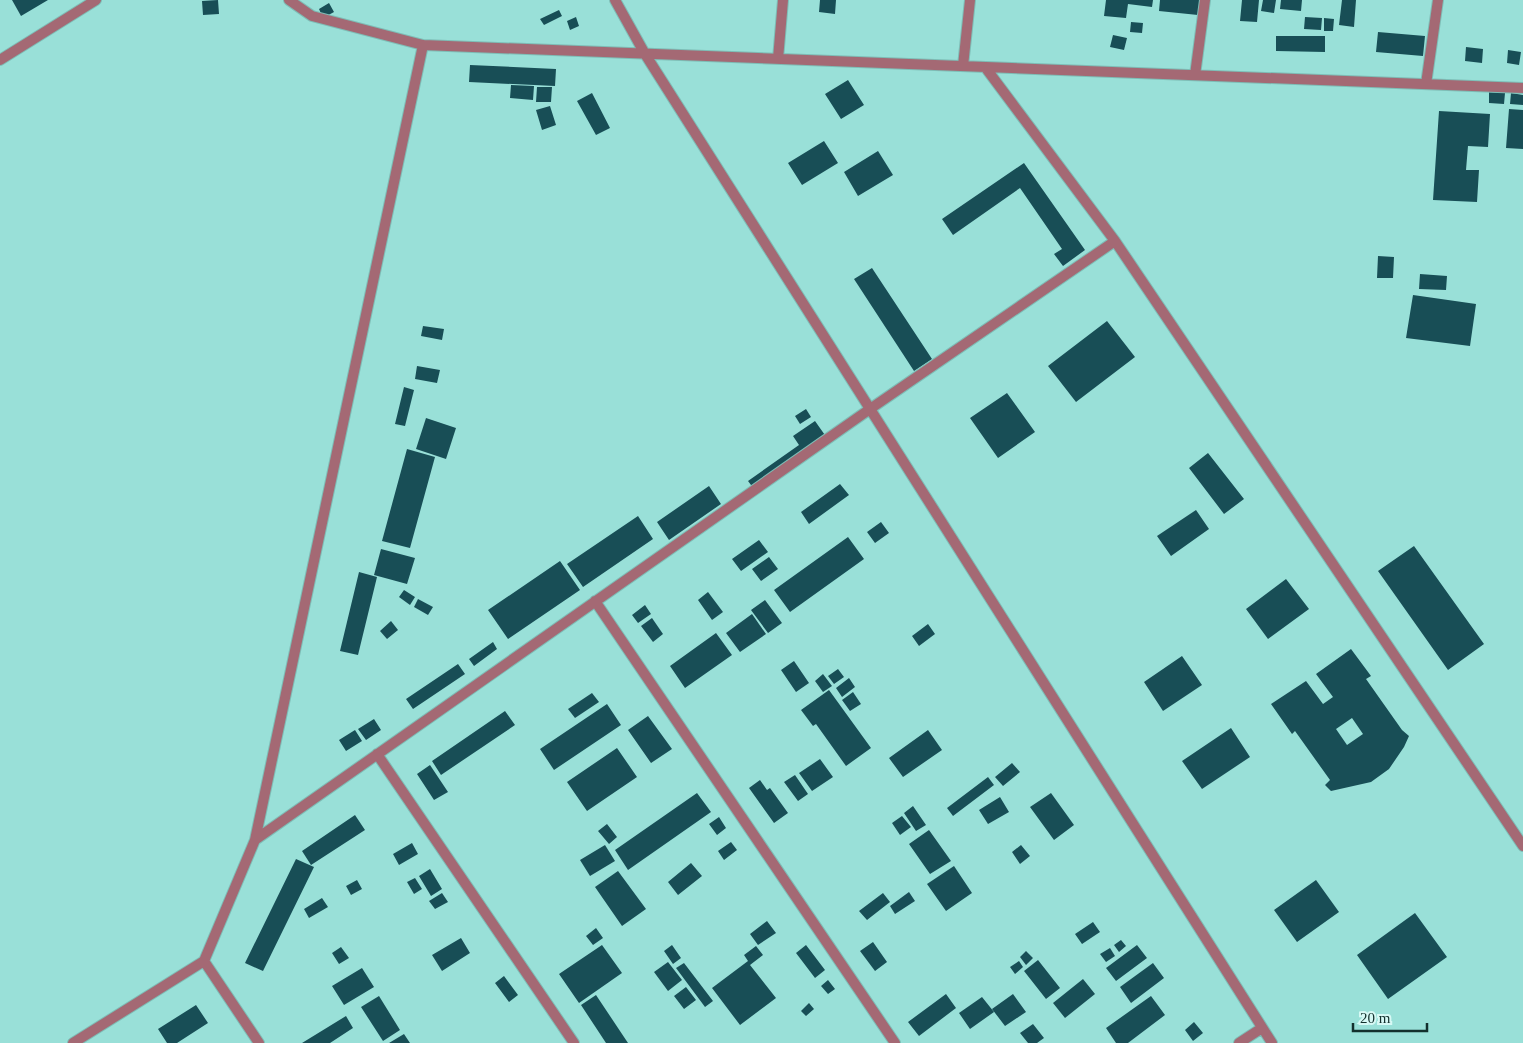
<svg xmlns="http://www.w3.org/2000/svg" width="1523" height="1043" font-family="Georgia,serif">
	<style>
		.building { fill: #184e56; fill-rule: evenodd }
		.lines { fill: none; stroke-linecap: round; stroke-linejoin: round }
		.minor-casing { stroke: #7ebdb6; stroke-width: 12 }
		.minor { stroke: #a46974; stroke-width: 10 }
	</style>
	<rect width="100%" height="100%" fill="#99e0d8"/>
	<path class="building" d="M12 0H48L21 16Z
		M218 0 219 14 203 15 202 1Z
		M820 0H836L835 14 819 12Z
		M1106 0H1153L1152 7 1128 4 1126 18 1104 16Z
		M1160 0H1200L1198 15 1159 11Z
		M1242 0H1259L1257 22 1240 21Z
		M1263 0H1276L1274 13 1261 11Z
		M1281 0H1302L1301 11 1280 9Z
		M1342 0H1356L1354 27 1339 25Z
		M329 3 334 12 323 18 319 9Z
		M559 10 562 16 544 25 540 19Z
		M576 17 579 26 570 30 567 21Z
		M1305 17 1322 18 1321 30 1304 29Z
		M1324 18 1334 19 1333 31H1324Z
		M1131 22 1143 23 1142 33 1130 32Z
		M1378 32 1425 36 1423 56 1376 52Z
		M1113 35 1127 38 1124 50 1110 47Z
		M1276 36H1325V52L1276 51Z
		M1466 47 1483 49 1482 63 1465 61Z
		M1508 50 1521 52 1519 65 1507 63Z
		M470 65 556 69 555 86 469 82Z
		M848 80 864 105 841 119 825 94Z
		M511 85 534 86 533 100 510 98Z
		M537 87H552L551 102H536Z
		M1489 92 1505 93 1504 104 1489 103Z
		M592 93 610 128 596 135 577 101Z
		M1511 93 1523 95V105L1510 104Z
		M550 106 556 125 542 130 536 110Z
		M1509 109 1523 110V149L1506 148Z
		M1439 111 1490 114 1488 147 1468 146 1466 170H1479L1477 202 1433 200Z
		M824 141 838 163 802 185 788 163Z
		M878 151 893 175 858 196 844 172Z
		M1024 163 1085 250 1063 266 1054 254 1062 249 1020 188 953 235 942 219Z
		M1378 256 1394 257 1393 278H1377Z
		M872 268 932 359 914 371 854 279Z
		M1420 274 1447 276 1446 290 1419 289Z
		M1413 295 1476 304 1470 346 1406 338Z
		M1107 321 1135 357 1076 402 1048 366Z
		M423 326 444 329 442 340 421 336Z
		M417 366 440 370 437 383 415 379Z
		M404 387 414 390 405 426 395 424Z
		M1007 393 1035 432 998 458 970 418Z
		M806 409 811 417 800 424 795 416Z
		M426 418 456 428 446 459 416 449Z
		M815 421 827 438 754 489 748 481 799 445 793 436Z
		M407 449 435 457 410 548 382 541Z
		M1208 453 1244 499 1224 514 1189 468Z
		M840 484 849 495 809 524 801 512Z
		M709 486 721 504 669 540 657 522Z
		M1196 510 1209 529 1171 556 1157 536Z
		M638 516 653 539 583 587 567 564Z
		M881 522 889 533 875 543 867 532Z
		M848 537 864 559 790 612 774 590Z
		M759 540 768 552 741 571 732 559Z
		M1414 546 1484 644 1448 670 1378 571Z
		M381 549 415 558 407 584 374 575Z
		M769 557 778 569 761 581 752 569Z
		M560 561 580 590 508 639 488 610Z
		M359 572 377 577 358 655 340 651Z
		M1286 579 1309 609 1268 639 1246 609Z
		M404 590 415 597 410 605 399 597Z
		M708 592 723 612 712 620 698 600Z
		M418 599 433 607 428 615 414 607Z
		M765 600 782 623 768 633 751 610Z
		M645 605 651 614 638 623 632 615Z
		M752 614 766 634 740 652 726 633Z
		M652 618 663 634 653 642 641 626Z
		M391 621 398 630 387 639 380 631Z
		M928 624 935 634 919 646 912 636Z
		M716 633 732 655 685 688 670 666Z
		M493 642 497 649 474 666 469 659Z
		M1351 649 1371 676 1366 679 1402 730 1409 736 1404 747 1389 769 1371 782 1331 791 1325 785 1330 780 1295 731 1292 734 1271 704 1306 681 1323 704 1333 697 1316 674ZM1352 718 1363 734 1347 745 1336 729Z
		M1182 656 1202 685 1163 711 1144 682Z
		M794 661 809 683 796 692 781 670Z
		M458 664 465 674 413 709 406 699Z
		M838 669 844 677 834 684 828 676Z
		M823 674 832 686 823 692 815 681Z
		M849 678 855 687 842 697 836 688Z
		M829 690 871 748 846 766 816 724 813 726 801 710Z
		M853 692 861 704 850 711 842 700Z
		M592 693 599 702 575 718 568 709Z
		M607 704 621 725 554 770 540 749Z
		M505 711 515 725 441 775 432 761Z
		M648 716 672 749 651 763 628 730Z
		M374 719 381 730 366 740 358 729Z
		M1231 728 1250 757 1202 789 1182 761Z
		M355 730 362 741 346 751 339 740Z
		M928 730 942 750 903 777 889 758Z
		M617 748 637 777 587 811 567 782Z
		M820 759 833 777 812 791 799 773Z
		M1012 763 1020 772 1003 786 995 777Z
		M430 765 448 792 434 800 417 774Z
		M795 775 808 794 798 801 784 782Z
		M988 777 994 785 953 816 947 808Z
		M760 780 767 790 770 788 788 813 774 823 749 788Z
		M697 793 711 812 628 870 615 850Z
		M1051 793 1074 825 1054 840 1030 807Z
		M1000 797 1009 812 988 824 979 810Z
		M913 806 926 825 916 831 904 813Z
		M355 815 365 830 311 865 302 851Z
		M902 816 911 827 900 835 892 823Z
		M719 817 726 828 717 835 709 824Z
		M607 824 617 837 609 844 598 831Z
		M929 830 951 861 930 874 909 844Z
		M731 842 737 850 724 860 718 851Z
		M412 843 418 854 399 865 393 854Z
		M605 845 615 861 590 876 580 860Z
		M1021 845 1030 856 1020 864 1012 852Z
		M296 859 314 867 263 971 245 963Z
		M691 863 702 876 678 895 668 882Z
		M954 866 972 893 946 911 927 884Z
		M430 869 442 889 431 896 419 876Z
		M618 871 646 909 622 926 595 887Z
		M415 878 422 889 414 894 407 882Z
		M357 880 362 889 351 895 346 886Z
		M1316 880 1339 912 1297 942 1274 910Z
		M909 892 915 901 895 914 890 906Z
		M442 893 448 902 435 909 429 901Z
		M883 893 890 902 867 920 859 911Z
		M322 898 328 907 309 918 304 909Z
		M1415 913 1447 957 1388 999 1357 955Z
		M767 921 776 933 758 945 750 934Z
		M1093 922 1100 932 1082 944 1075 934Z
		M596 928 603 938 593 945 586 936Z
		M461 938 470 953 442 971 432 955Z
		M1121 940 1126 946 1119 952 1114 945Z
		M873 942 887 962 875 971 860 951Z
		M602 945 622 973 579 1003 559 974Z
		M672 945 681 958 673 964 664 951Z
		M806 945 825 970 815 978 796 953Z
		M1137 945 1147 958 1116 981 1106 968Z
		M756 946 763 955 750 965 776 998 740 1025 712 988 748 961 744 955Z
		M341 947 349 958 339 964 332 953Z
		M1110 948 1115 956 1106 962 1100 954Z
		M1026 951 1033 958 1026 965 1020 957Z
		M1038 960 1060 988 1046 999 1024 971Z
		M1019 961 1023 967 1015 974 1010 967Z
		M668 962 682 980 668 991 654 972Z
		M684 963 713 1001 705 1007 676 968Z
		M1153 963 1164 978 1131 1003 1120 987Z
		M362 968 374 987 344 1005 332 986Z
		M504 976 518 995 509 1002 495 983Z
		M1083 979 1095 994 1065 1018 1053 1003Z
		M828 980 835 989 828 994 821 986Z
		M686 987 696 1000 684 1009 674 996Z
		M946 994 956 1008 919 1036 908 1022Z
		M1013 994 1026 1012 1005 1026 992 1009Z
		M596 995 628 1043H606L581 1005Z
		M379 996 400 1030 383 1041 361 1007Z
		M1151 996 1165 1015 1128 1043H1116L1106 1028Z
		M982 997 994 1012 970 1029 959 1013Z
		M809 1003 814 1009 806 1016 801 1011Z
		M196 1005 208 1023 177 1043H167L158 1029Z
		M346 1016 353 1028 330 1043H302Z
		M1194 1022 1203 1033 1193 1041 1185 1030Z
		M1033 1024 1044 1038 1037 1043H1028L1020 1033Z
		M404 1034 410 1043H389Z"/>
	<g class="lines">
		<g class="minor-casing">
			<path id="minor" d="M289 0 312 16 423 45 1523 88
				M615 0 645 54 1272 1043
				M778 59 783 0
				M0 60 96 0
				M963 66 970 0
				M985 67 1115 241 1523 846
				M1195 75 1205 0
				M1426 84 1438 0
				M595 601 895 1043
				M377 754 574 1043
				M255 840 870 409 1115 241
				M204 961 259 1043
				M73 1043 204 961 255 840 423 45
				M1239 1043 1262 1028"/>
		</g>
		<use href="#minor" class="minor"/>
	</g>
	<path d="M1353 1023v8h74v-8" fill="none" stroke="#13302d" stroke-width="2.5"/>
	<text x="1360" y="1023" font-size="15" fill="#13302d" stroke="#d7f9f5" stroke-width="4" paint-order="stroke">20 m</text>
</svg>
